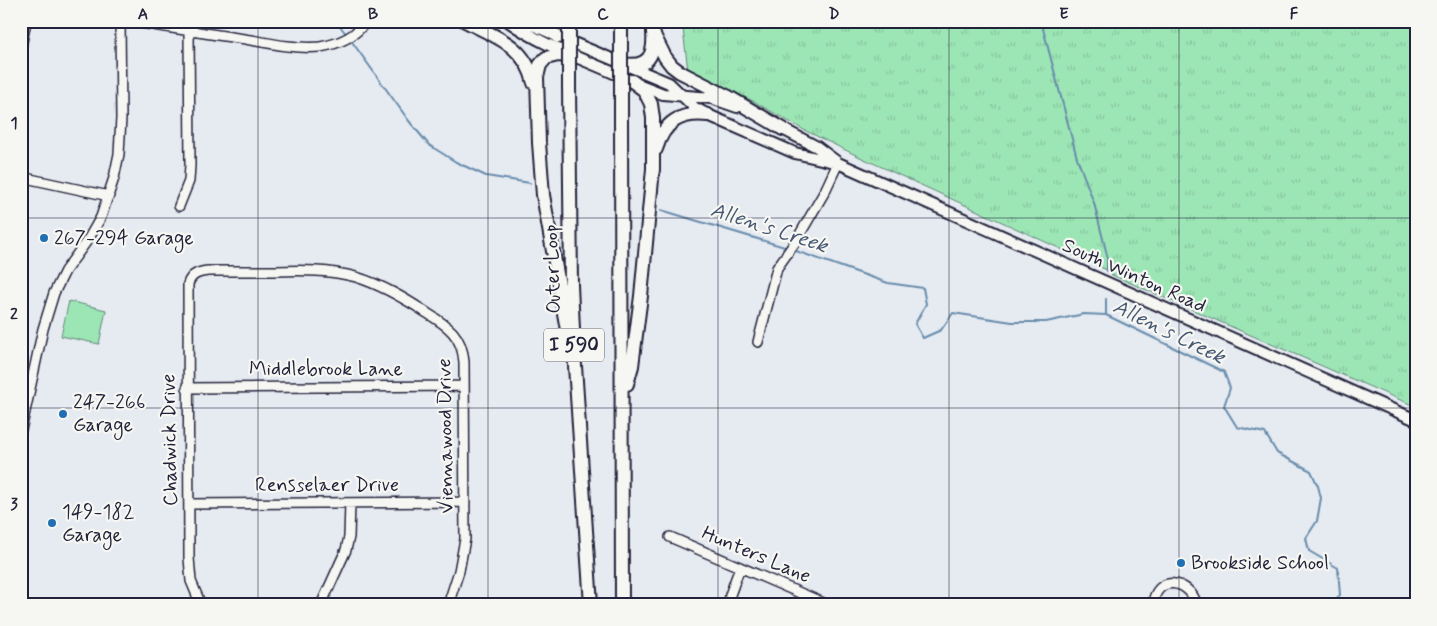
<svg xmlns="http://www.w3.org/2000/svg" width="1437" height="626" font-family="Mynerve,sans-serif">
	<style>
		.grass { fill: url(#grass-tufts); stroke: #5f8478 }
		.garden { fill: #9ce6b5; stroke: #5f8478 }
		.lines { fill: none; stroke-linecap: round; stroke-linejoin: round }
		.stream { stroke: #688cac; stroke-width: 2 }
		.minor-casing { stroke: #22223b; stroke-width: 12 }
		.major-casing { stroke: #22223b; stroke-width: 14 }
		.highway-casing { stroke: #22223b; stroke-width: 16 }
		.minor { stroke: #f6f6f2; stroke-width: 9 }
		.major { stroke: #f6f6f2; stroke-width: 10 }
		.highway { stroke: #f6f6f2; stroke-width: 12 }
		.highway-bridge-casing { stroke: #22223b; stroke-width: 16; stroke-linecap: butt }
		.highway-bridge { stroke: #f6f6f2; stroke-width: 12 }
		.grid { fill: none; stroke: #22223b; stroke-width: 1; stroke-opacity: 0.55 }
		.poi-dot { fill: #1f6fb2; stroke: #f6f6f2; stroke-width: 2 }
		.labels { text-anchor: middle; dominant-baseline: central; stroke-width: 4.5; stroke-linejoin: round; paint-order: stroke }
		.shield { fill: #f6f6f2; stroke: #626272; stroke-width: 1 }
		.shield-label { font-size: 19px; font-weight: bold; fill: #22223b }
		.poi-label { font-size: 20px; fill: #22223b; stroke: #f6f6f2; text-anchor: start }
		.street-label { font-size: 20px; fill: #22223b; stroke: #f6f6f2 }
		.water-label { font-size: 21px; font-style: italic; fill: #455773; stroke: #f6f6f2 }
		.neatline { fill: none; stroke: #22223b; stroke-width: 2 }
		.grid-label { font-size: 16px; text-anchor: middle; font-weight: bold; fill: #22223b }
	</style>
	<defs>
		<pattern id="grass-tufts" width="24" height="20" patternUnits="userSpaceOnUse" patternTransform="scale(1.25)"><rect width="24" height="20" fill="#9ce6b5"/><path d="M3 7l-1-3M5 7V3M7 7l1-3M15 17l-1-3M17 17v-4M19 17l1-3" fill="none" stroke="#86c59d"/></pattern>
	</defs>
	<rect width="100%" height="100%" fill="#e6ebf1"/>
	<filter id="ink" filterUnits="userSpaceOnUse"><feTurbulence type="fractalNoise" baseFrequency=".02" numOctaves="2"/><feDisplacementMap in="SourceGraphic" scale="10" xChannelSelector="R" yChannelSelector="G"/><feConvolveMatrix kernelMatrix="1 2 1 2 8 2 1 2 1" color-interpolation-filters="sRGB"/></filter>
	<g filter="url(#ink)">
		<path class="grass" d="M682 21H1416V397L1412 405 1112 275 1109 271 862 158 804 130 751 100 688 71Z"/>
		<path class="garden" d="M69 301 106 310 99 344 61 336Z"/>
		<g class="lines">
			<path class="stream" d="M336 21 347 35
				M1041 21 1077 158 1094 203 1107 255V271
				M350 39 409 121 429 145 456 162 486 176 530 183
				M661 210 788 248
				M793 250 888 283 923 288 926 304 915 324 923 338 941 330 953 313 1012 322H1046L1084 314 1106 315 1224 372 1230 388 1224 406 1237 427 1265 433 1277 453 1311 471 1318 486 1321 498 1317 521 1306 538 1309 551 1338 568 1340 595 1329 605
				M1106 314V299"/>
			<g class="minor-casing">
				<path id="minor" d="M129 21C170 28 211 34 251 40 273 44 298 49 320 47 338 44 356 36 366 21
					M21 47 26 21
					M21 177 109 196
					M179 206 189 181 190 165 189 31
					M758 342 777 268 796 241 825 191 838 163
					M187 388 464 386
					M21 430 43 329 54 293 65 271 89 238 101 217 114 178 119 154 121 118 120 21
					M189 504 465 502
					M670 537 828 605
					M201 605 191 581 189 558 188 284C191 274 199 272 208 271 231 271 254 271 276 271 303 270 330 270 356 277 382 285 404 298 427 313 448 326 462 335 464 362L465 539 459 571 448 605
					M321 605 346 550 349 537 350 503
					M729 605 730 595 740 567
					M1153 605C1155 575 1189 578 1197 605"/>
			</g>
			<g class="major-casing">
				<path id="major" d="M508 21C544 47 587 60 627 79
					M523 21 551 33
					M564 39 669 83 695 108 708 115 795 153 838 163 1416 420
					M640 85 663 94 711 98 737 107
					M777 126 817 147 837 162"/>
			</g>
			<g class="highway-casing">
				<path id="highway" d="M465 21C496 37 525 45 534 83
					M542 21 549 30 558 37
					M621 21V34
					M654 35 665 57 672 66 680 72 727 96 783 129
					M623 64C656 70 655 45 652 21
					M569 86 571 285 574 351 591 605
					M621 110 622 605
					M656 149C664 122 680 112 708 115
					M567 330 543 195 539 143 537 77 540 65 546 58 558 55 575 57
					M627 384 632 366 641 296 653 169V118L651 104 644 90 632 81"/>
			</g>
			<use href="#minor" class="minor"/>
			<use href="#major" class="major"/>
			<use href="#highway" class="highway"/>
			<g class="highway-bridge-casing">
				<path id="highway-bridge" d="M569 21V86
					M621 34V110"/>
			</g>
			<use href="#highway-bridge" class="highway-bridge"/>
		</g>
	</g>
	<path class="grid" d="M258 21V605M488 21V605M718 21V605M949 21V605M1179 21V605M21 218H1416M21 408H1416"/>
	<g class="poi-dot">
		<circle cx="44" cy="238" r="5"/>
		<circle cx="63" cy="414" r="5"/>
		<circle cx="52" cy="523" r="5"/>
		<circle cx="1181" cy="563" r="5"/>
	</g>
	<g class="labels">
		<rect class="shield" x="544" y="328.5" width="60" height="33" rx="4"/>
		<g class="shield-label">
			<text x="574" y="345">I 590</text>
		</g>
		<g class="poi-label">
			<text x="54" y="238">267-294 Garage</text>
			<text x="73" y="402">247-266<tspan x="73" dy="23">Garage</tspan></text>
			<text x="62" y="512">149-182<tspan x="62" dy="23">Garage</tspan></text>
			<text x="1191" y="563">Brookside School</text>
		</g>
		<g class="street-label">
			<text transform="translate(553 269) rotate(-92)">Outer Loop</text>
			<text transform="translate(1134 276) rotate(24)">South Winton Road</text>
			<text x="326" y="369">Middlebrook Lane</text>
			<text transform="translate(446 436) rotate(-91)">Viennawood Drive</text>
			<text transform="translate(170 440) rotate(-91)">Chadwick Drive</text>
			<text x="327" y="485">Rensselaer Drive</text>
			<text transform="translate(756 555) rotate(23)">Hunters Lane</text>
		</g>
		<g class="water-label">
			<text transform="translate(769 228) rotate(18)">Allen's Creek</text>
			<text transform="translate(1169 332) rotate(26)">Allen's Creek</text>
		</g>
	</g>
	<rect width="1437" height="626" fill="none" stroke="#f6f6f2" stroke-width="55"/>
	<rect x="28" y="28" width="1382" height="570" class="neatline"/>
	<g class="grid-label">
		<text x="143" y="19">A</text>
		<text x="373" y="19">B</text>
		<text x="603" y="19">C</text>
		<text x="834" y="19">D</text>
		<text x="1064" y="19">E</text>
		<text x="1294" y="19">F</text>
		<text x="14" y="128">1</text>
		<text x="14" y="319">2</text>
		<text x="14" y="509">3</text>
	</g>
</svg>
